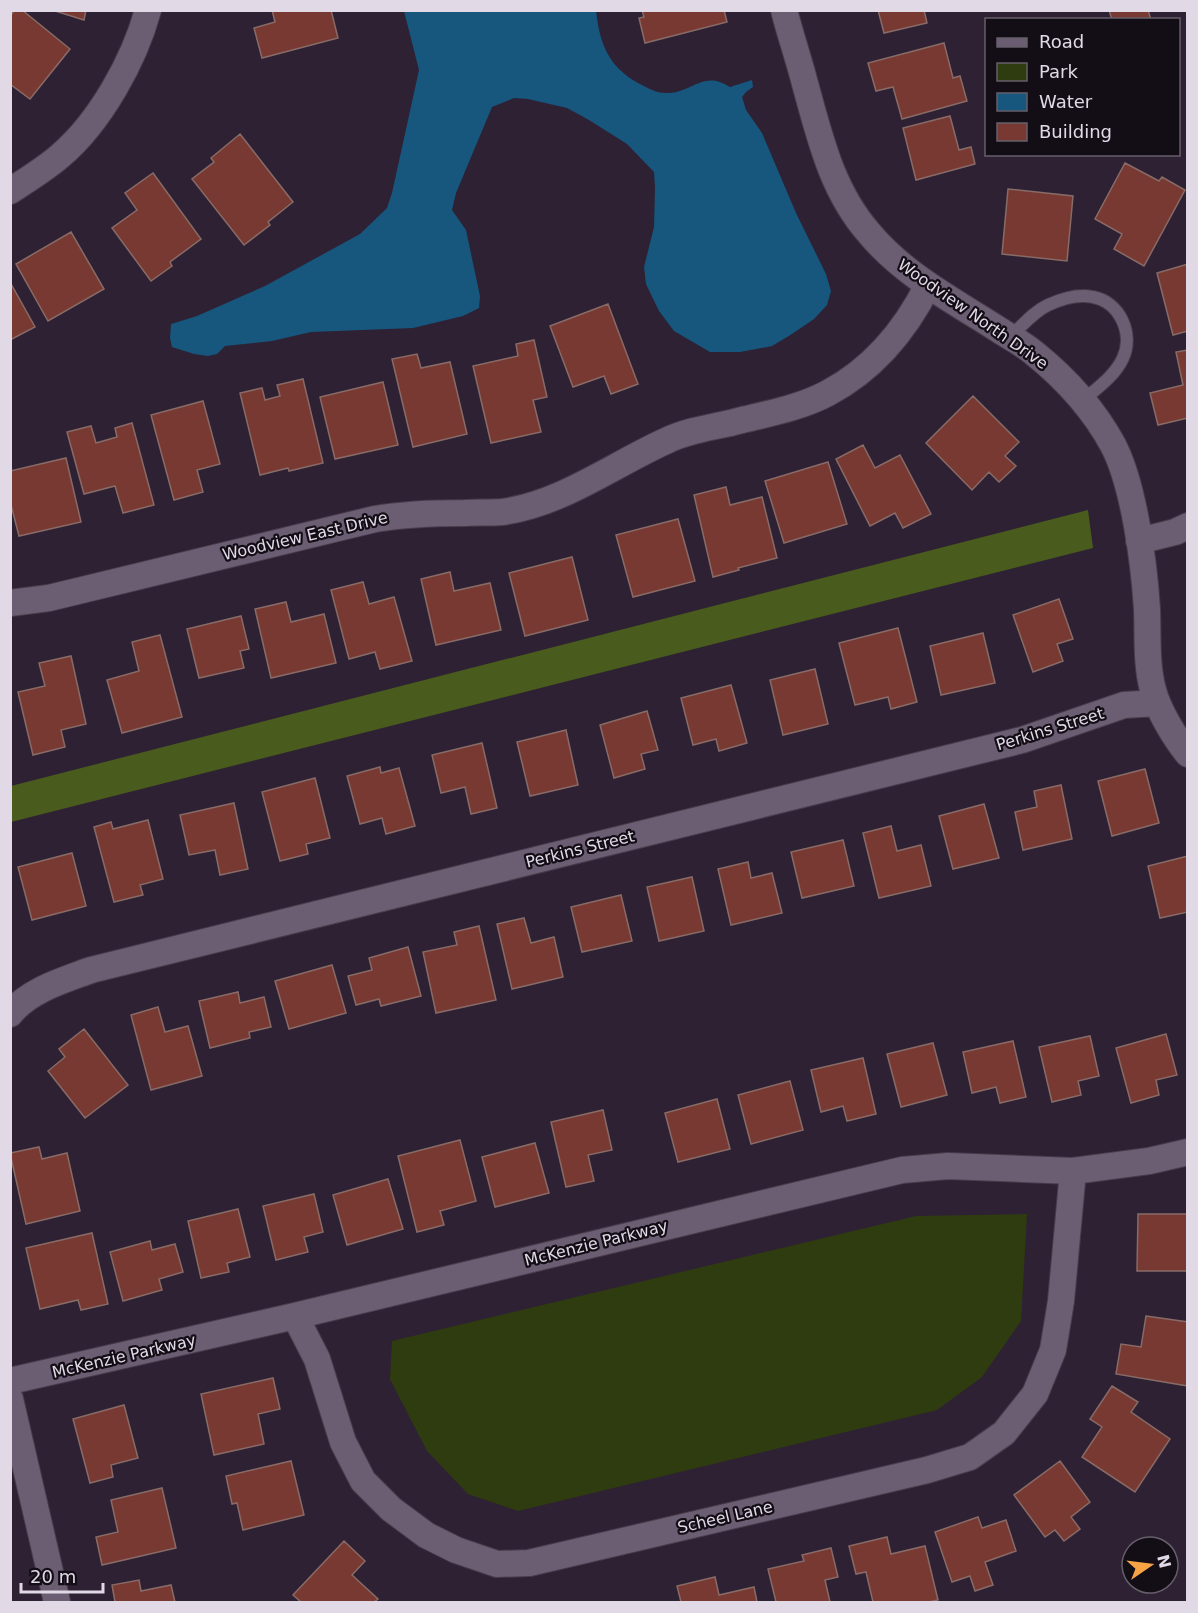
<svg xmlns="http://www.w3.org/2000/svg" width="1198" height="1613" font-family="'DejaVu Sans',sans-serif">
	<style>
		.green { fill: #2f3c0f }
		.forest { fill: #495b1d }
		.water { fill: #17567d }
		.building { fill: #783932; stroke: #886b67; stroke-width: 1.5 }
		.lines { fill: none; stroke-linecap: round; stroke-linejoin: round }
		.lane-casing { stroke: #473c4c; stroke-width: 14 }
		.street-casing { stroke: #473c4c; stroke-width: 28 }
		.lane { stroke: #6b5e73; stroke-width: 12 }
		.street { stroke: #6b5e73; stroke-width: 26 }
		.labels { text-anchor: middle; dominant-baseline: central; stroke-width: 4.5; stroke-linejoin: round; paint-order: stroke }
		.street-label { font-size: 16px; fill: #e1d9e6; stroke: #130d16 }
	</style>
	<rect width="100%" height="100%" fill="#2e2134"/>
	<path class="green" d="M1027 1214 1021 1321 982 1377 937 1410 518 1511 468 1494 427 1451 390 1379 392 1341 916 1216Z"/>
	<path class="forest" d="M1088 510 1093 548 11 822V786Z"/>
	<path class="water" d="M404 11H596C600 44 608 66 638 83 648 88 657 94 669 93 694 91 704 70 730 87L752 80 753 87 746 92 742 97 746 110 762 133 796 213 826 274 831 291 827 305 814 319 792 334 772 346 740 352H710L674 331 659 311 646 284 644 267 654 227 655 188 654 172 627 144 589 120 567 108 528 99 514 98 492 107 456 193 452 210 466 230 480 296 479 308 463 316 413 328 311 332 272 341 225 346 217 354 208 356 194 354 172 347 170 338 171 324 197 316 265 286 360 234 387 208 392 193 419 70Z"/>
	<path class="building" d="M15 10H22L70 49 30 99 10 84V16Z
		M52 10H86L84 20Z
		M272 10H331L338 38 262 58 254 28 275 22Z
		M642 10H724L727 22 645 43 639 18 644 17Z
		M878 10H924L927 23 884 33Z
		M1109 10H1148L1151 20H1112Z
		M944 43 953 78 960 76 967 101 902 119 893 87 876 91 868 63Z
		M950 116 959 150 971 147 975 164 916 180 903 128Z
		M240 134 293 202 268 222 270 225 244 245 192 179 214 162 211 158Z
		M1125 163 1159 181 1162 177 1185 190 1144 266 1114 249 1122 234 1095 219Z
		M153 173 201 239 170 262 172 266 151 281 112 228 137 210 125 193Z
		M1008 189 1073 196 1067 261 1002 254Z
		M71 232 104 289 48 321 16 264Z
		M1188 264V331L1173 335 1157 273Z
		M10 282 35 327 10 340Z
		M608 304 638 384 611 394 604 376 573 387 550 326Z
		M534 340 547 397 533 400 541 432 491 443 473 366 518 356 516 344Z
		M1188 350V418L1158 425 1150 393 1183 385 1176 352Z
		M417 354 421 368 450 362 467 434 413 447 392 359Z
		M303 379 323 463 289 471 288 468 260 475 240 393 262 388 265 400 280 396 277 385Z
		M383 382 398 445 335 459 320 397Z
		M973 396 1019 442 1005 456 1016 466 999 482 989 472 972 490 926 443Z
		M203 401 220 464 197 470 203 492 174 500 151 415Z
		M132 423 154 505 123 513 115 486 84 494 67 432 91 426 96 443 117 437 115 428Z
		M863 445 875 468 900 455 931 514 903 528 895 513 870 526 836 459Z
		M66 458 81 522 19 536 10 501V471Z
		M828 462 847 524 784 543 765 481Z
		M726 487 730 505 762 497 777 558 738 568 739 570 713 577 694 495Z
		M678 519 695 581 633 597 616 535Z
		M572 557 588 620 525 636 509 573Z
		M450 572 454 591 490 583 501 630 436 645 421 579Z
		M363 582 369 604 394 597 412 661 380 669 375 652 349 659 331 590Z
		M1059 599 1073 639 1057 644 1063 661 1033 672 1013 615Z
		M286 602 291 622 324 614 336 663 271 678 255 609Z
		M241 616 249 649 240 651 244 668 199 678 187 629Z
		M898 628 917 702 891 709 888 697 855 705 839 643Z
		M983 633 995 683 941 695 930 646Z
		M160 635 182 717 122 733 107 680 139 671 132 642Z
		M71 656 86 724 61 730 65 747 33 755 18 692 45 686 39 663Z
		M815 669 828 724 783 735 770 680Z
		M731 685 747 743 719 751 716 739 693 745 681 698Z
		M647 711 658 750 641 754 645 769 614 778 600 725Z
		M566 730 578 785 530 796 517 742Z
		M482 743 497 808 471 814 465 787 441 793 432 755Z
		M380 767 381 773 399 768 415 826 386 834 382 818 360 824 347 776Z
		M1145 769 1159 823 1112 836 1098 781Z
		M315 778 330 838 306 844 308 854 280 861 262 792Z
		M1061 785 1072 839 1023 850 1015 812 1037 807 1034 791Z
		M234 803 248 869 220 875 215 850 189 855 180 815Z
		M984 804 999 858 953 869 939 816Z
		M148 820 163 879 140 885 143 895 114 902 94 827 111 822 113 829Z
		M891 826 897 851 921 845 931 886 879 898 863 833Z
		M843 840 854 886 802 898 791 852Z
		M72 853 86 906 32 920 18 867Z
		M1188 856V912L1160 918 1148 866Z
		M748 862 751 878 772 873 782 913 731 925 718 869Z
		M692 877 704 931 659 941 647 887Z
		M621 895 632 941 582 952 571 907Z
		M524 918 531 943 554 937 563 977 512 989 497 924Z
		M479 926 496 1000 436 1013 423 952 457 945 454 932Z
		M408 947 421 996 381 1006 379 999 356 1005 348 976 372 970 369 958Z
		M332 965 346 1013 289 1029 275 981Z
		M238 992 240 1003 264 997 271 1027 249 1032 250 1038 210 1048 199 1001Z
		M158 1007 165 1032 188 1026 202 1076 151 1090 131 1015Z
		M84 1029 128 1085 85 1118 48 1071 65 1057 59 1049Z
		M1166 1034 1177 1075 1156 1080 1159 1095 1131 1103 1116 1048Z
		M1090 1036 1099 1076 1078 1081 1081 1095 1052 1102 1039 1047Z
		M1013 1041 1026 1097 1000 1103 996 1087 972 1093 963 1052Z
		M933 1043 947 1095 901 1107 887 1054Z
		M863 1058 876 1114 847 1121 843 1106 821 1112 811 1070Z
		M790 1081 803 1130 751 1144 738 1095Z
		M717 1099 730 1149 678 1162 665 1113Z
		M603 1110 612 1150 588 1155 594 1181 566 1187 551 1122Z
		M460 1140 476 1201 440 1211 444 1225 417 1232 398 1156Z
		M535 1143 549 1193 495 1207 482 1157Z
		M39 1147 42 1159 67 1153 80 1211 26 1224 10 1153Z
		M388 1179 403 1229 347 1245 333 1195Z
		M314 1194 323 1232 304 1237 308 1252 276 1260 263 1206Z
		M238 1209 250 1257 227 1263 229 1272 201 1278 188 1221Z
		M1138 1214H1188V1271H1137Z
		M92 1233 108 1304 81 1310 78 1300 40 1309 26 1248Z
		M150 1241 152 1250 175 1244 183 1272 159 1279 162 1290 123 1301 110 1252Z
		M1146 1316 1188 1322V1386L1116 1374 1121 1344 1141 1347Z
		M273 1378 280 1409 258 1414 264 1444 214 1455 201 1394Z
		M1112 1386 1138 1402 1131 1412 1170 1439 1135 1492 1082 1457 1102 1427 1090 1419Z
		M124 1405 138 1458 111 1465 113 1477 90 1483 73 1419Z
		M291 1461 304 1515 243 1530 237 1503 232 1504 226 1476Z
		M1060 1461 1090 1502 1071 1517 1080 1529 1064 1541 1055 1530 1045 1537 1014 1495Z
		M162 1488 176 1548 102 1565 96 1537 118 1532 111 1500Z
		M978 1517 982 1528 1006 1520 1016 1551 985 1562 993 1585 975 1591 970 1576 952 1582 935 1532Z
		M887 1537 891 1554 925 1546 938 1600 929 1602H873L866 1572 856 1574 849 1546Z
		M344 1541 365 1561 352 1575 378 1599 374 1602H301L293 1595Z
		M831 1548 838 1577 825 1580 830 1602H776L768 1569 804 1561 802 1555Z
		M715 1577 719 1595 754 1587 757 1602H681L677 1586Z
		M139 1580 141 1591 171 1585 175 1602H115L112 1585Z"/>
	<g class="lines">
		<g class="lane-casing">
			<path id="lane" d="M1010 337C1022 326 1033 312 1048 305 1061 299 1079 294 1093 297 1120 302 1134 334 1123 358 1115 376 1096 389 1082 401"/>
		</g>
		<g class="street-casing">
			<path id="street" d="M784 10C790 34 798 57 804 80 819 134 831 190 869 233 903 274 952 300 996 328 1008 336 1022 343 1034 353 1065 378 1094 410 1113 445 1134 485 1144 563 1147 609 1148 636 1146 664 1153 690 1158 710 1175 738 1188 754
				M10 191C27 180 45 169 60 156 100 122 134 61 148 10
				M1139 541 1175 532 1188 526
				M10 603 49 598 375 519C405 514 435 513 465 513 477 512 490 513 502 512 562 504 614 464 668 440 691 429 717 427 742 420 771 413 802 407 828 393 873 369 906 329 928 285
				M10 1014C29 990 64 980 91 970L1022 740 1124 705 1157 703
				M295 1316 317 1359 343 1442 363 1481 391 1509 426 1535 456 1550 497 1564 529 1563 927 1470 970 1457 1004 1433 1035 1394 1053 1350 1061 1301 1073 1171
				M10 1381 295 1316 902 1170 948 1166 1073 1171 1149 1161 1188 1152
				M10 1399 57 1602"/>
		</g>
		<use href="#lane" class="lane"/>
		<use href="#street" class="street"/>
	</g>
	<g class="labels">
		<g class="street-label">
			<text transform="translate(973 314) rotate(35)">Woodview North Drive</text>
			<text transform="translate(305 536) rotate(-13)">Woodview East Drive</text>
			<text transform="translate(1050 729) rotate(-17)">Perkins Street</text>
			<text transform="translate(580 849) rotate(-14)">Perkins Street</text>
			<text transform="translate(596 1243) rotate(-14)">McKenzie Parkway</text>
			<text transform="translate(124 1356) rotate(-13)">McKenzie Parkway</text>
			<text transform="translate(725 1517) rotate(-13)">Scheel Lane</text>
		</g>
	</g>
	<rect width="1198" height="1613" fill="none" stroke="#e1d9e6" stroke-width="24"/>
	<rect x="985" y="18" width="195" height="138" fill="#130d16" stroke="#655f69" stroke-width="1.5"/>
	<rect x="997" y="38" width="30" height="9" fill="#6b5e73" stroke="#655f69" stroke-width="1.5"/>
	<text x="1039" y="48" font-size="18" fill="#e1d9e6">Road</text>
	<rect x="997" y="63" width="30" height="18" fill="#2f3c0f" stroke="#655f69" stroke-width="1.5"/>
	<text x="1039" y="78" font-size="18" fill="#e1d9e6">Park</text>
	<rect x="997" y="93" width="30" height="18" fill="#17567d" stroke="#655f69" stroke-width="1.5"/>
	<text x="1039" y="108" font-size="18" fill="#e1d9e6">Water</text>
	<rect x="997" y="123" width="30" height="18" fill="#783932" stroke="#655f69" stroke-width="1.5"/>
	<text x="1039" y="138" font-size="18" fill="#e1d9e6">Building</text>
	<g transform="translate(1150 1565) rotate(76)"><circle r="28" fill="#130d16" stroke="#655f69" stroke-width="1.5"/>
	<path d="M0-4.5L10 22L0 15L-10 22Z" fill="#f5a345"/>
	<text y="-9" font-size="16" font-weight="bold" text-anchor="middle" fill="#e1d9e6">N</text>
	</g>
	<path d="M21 1583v9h82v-9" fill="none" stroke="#e1d9e6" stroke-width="3"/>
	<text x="30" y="1583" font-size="18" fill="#e1d9e6" stroke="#130d16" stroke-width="4.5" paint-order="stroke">20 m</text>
</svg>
